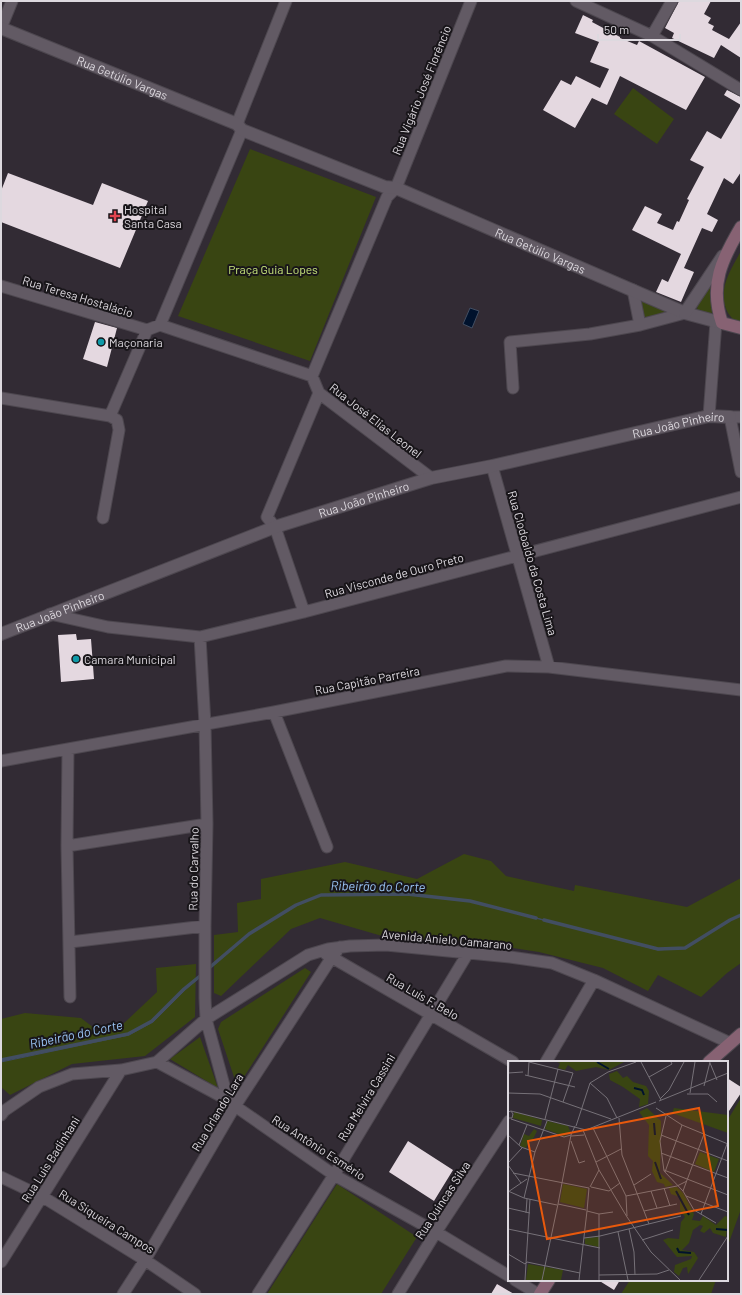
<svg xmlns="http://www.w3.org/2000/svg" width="742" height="1295" font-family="Barlow,sans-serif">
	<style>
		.green { fill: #394512 }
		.water { fill: #00122d; stroke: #424e62 }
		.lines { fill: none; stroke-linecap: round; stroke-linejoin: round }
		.stream { stroke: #424e62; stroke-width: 3.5 }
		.building { fill: #e4d8e0 }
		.minor-casing { stroke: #4d474f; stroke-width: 13 }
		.tertiary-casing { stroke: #4d474f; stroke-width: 14 }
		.secondary-casing { stroke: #4d474f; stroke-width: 14 }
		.minor { stroke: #625a64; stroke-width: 11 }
		.tertiary { stroke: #625a64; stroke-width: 12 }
		.secondary { stroke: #876273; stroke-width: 12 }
		.health-dot { fill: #e0444e; stroke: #181519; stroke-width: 1.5 }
		.culture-dot { fill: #0f9aa8; stroke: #181519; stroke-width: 1.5 }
		.labels { text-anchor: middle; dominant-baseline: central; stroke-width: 4; stroke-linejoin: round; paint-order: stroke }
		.street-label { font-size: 12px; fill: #ddd9df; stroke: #181519 }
		.poi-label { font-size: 12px; fill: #ddd9df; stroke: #181519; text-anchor: start }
		.park-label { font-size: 12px; fill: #c9e77d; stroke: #181519 }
		.water-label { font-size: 13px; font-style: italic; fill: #9ac4f4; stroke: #181519 }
		.inset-river { fill: none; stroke: #00122d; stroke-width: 2 }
		.inset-road { fill: none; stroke: #767178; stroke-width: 1 }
		.view { fill: #e8590c; fill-opacity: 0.15; stroke: #e8590c; stroke-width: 2 }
		.inset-edge { fill: none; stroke: #ddd9df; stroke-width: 2 }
	</style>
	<rect width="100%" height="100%" fill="#322b34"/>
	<path class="green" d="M633 88 674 119 657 144 614 114Z
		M250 149 376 197 310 361 178 316Z
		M741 251V322C734 321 730 317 727 311 717 290 731 269 741 251Z
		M714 279C710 292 709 303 716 315L697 310 698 303Z
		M639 298 666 309 667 315 642 320Z
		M464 854 491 861 506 876 574 891 575 885 687 907 741 878V963L727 973 701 997 658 975 648 991 603 968 539 952 475 942 389 938 320 918 291 929 221 996 214 993V935L238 932 237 903 261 899V879L345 862 417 879Z
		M196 964 195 1017 145 1056 72 1064 10 1095 1 1087V1019L25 1013 81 1018 98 1031 122 1025 157 992 156 968Z
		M305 968 311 972 242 1080H235L218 1029 221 1022Z
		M200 1037 218 1088 170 1059Z
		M741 1098V1209L727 1248V1121Z
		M337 1184 417 1237 381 1294H267Z
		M630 1280H716L711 1294H621Z"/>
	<path class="water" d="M470 308 479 311 472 328 463 324Z
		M407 894 470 901 658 949 685 948 730 920 741 915 730 920 686 948 658 950 470 901 407 894 321 895 296 906 250 934 185 990 153 1022 129 1035 1 1062V1060L129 1034 152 1021 184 989 249 934 296 905 321 895Z"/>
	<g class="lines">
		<path class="stream" d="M544 920 658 949 685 948 730 920 741 915
			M209 968 249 934 296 905 321 895 407 894 470 901 536 918
			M1 1060 128 1034 152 1021 184 989 200 976"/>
	</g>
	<path class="building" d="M679 1H711L704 14 711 18 708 23 714 26 712 30 729 39 741 22V58L721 45 714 58 672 38 674 33 665 28Z
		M583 15 593 20 592 22 620 37V38L637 45 639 41 705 77 686 110 620 76 607 105 592 98 575 128 543 110 561 80 571 85 576 76 600 88 609 69 590 62 599 42 575 33Z
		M727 90 741 97V172L733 184 724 178 707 214 718 220 712 232 702 228 684 268 694 272 681 302 656 292 662 279 668 282 681 254 632 230 645 206 662 214 657 223 673 230 677 221 679 222 689 200 687 199 704 167 690 160 707 131 721 139 741 105 724 95Z
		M8 173 93 205 102 183 148 201 120 268 1 222V191Z
		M95 322 117 328 107 367 83 359Z
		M76 634 77 640 91 639 94 679 61 682 58 635Z
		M727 1078 741 1087V1093L727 1114Z
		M408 1141 453 1170 434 1201 389 1172Z
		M598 1280H620L614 1290Z
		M497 1284 514 1294H491Z"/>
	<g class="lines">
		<g class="minor-casing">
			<path id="minor" d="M576 1 652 36 741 90
				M1 28 12 1
				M652 36 672 1
				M237 124 286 1
				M1 286 147 330
				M633 290 640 325
				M160 325 242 130
				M147 330 160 325 312 376
				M312 376 387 197 396 188 471 1
				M312 376 319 393 431 478
				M513 388 510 342 590 334 640 325 685 313
				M1 398 110 416 117 420 119 430 103 518
				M110 416 147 330
				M709 416 716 322
				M741 417H730L741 472
				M492 466 549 667
				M304 612 275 527 267 517 319 393
				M50 614 108 627 200 637 304 612 741 497
				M200 637 205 724 207 824 205 926V998L206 1019 228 1100
				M274 712 327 847
				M68 749 67 846 70 997
				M1 761 274 712 506 666 549 667 741 690
				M67 846 207 824
				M70 942 205 926
				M326 954 513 1062
				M157 1062 228 1100 235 1106 334 1175 436 1232 509 1276
				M546 1062 594 980
				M1 1115 4 1111 39 1087 72 1074 121 1070 157 1062 206 1019 308 955 328 949 350 946 386 945 510 957 552 963 594 980 730 1043
				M1 1177 43 1197 145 1260 195 1294
				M1 1262 121 1070
				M515 1280 538 1294
				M123 1294 145 1260 235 1106 332 957 340 947
				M258 1294 334 1175 468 953
				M398 1294 436 1232 509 1121"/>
		</g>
		<g class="tertiary-casing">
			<g id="tertiary">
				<path id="s1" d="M1 28 237 124 242 130 385 187 396 188 685 313 722 323"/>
				<path d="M685 313 723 256"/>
				<path id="s2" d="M1 634 275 527 431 478 492 466 709 416 730 417"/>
			</g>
		</g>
		<g class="secondary-casing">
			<path id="secondary" d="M741 227C722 259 709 285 722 323L741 328
				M709 1062 741 1034
				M540 1294 549 1280"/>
		</g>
		<use href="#minor" class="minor"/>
		<use href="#tertiary" class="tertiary"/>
		<use href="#secondary" class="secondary"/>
	</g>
	<path class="health-dot" d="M113 210h4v4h4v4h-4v4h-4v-4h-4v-4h4z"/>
	<g class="culture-dot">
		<circle cx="101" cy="342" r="4"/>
		<circle cx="76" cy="659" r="4"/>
	</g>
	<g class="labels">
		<g class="street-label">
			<text stroke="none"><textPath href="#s1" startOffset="131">Rua Getúlio Vargas</textPath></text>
			<text transform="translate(421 90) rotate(-68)">Rua Vigário José Florêncio</text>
			<text stroke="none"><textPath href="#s1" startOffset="585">Rua Getúlio Vargas</textPath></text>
			<text transform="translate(78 296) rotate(17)">Rua Teresa Hostalácio</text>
			<text transform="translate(376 420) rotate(38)">Rua José Elias Leonel</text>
			<text stroke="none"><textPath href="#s2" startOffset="711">Rua João Pinheiro</textPath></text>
			<text stroke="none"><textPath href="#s2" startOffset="387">Rua João Pinheiro</textPath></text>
			<text transform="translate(533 563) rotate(74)">Rua Clodoaldo da Costa Lima</text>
			<text transform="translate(394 575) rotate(-15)">Rua Visconde de Ouro Preto</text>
			<text stroke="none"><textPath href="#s2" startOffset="63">Rua João Pinheiro</textPath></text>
			<text transform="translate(367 680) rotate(-11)">Rua Capitão Parreira</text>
			<text transform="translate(193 869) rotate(-89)">Rua do Carvalho</text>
			<text transform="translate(447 939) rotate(5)">Avenida Anielo Camarano</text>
			<text transform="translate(423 996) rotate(30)">Rua Luís F. Belo</text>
			<text transform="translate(366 1097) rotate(-59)">Rua Melvira Cassini</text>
			<text transform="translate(217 1112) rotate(-59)">Rua Orlando Lara</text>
			<text transform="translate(319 1147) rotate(33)">Rua Antônio Esmério</text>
			<text transform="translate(50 1159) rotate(-58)">Rua Luis Badinhani</text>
			<text transform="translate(442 1200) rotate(-57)">Rua Quincas Silva</text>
			<text transform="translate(107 1221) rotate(32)">Rua Siqueira Campos</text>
		</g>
		<g class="poi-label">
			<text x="124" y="209">Hospital<tspan x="124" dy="14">Santa Casa</tspan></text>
			<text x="109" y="342">Maçonaria</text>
			<text x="84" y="659">Camara Municipal</text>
		</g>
		<g class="park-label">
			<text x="273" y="269">Praça Guia Lopes</text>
		</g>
		<g class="water-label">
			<text transform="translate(378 886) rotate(1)">Ribeirão do Corte</text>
			<text transform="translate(76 1034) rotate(-12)">Ribeirão do Corte</text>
		</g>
	</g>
	<g transform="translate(508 1061)">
		<rect width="220" height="220" fill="#322b34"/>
		<path d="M49 1H116L101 9 88 6 68 10 60 4 57 9 50 7 52 2ZM109 10 115 17 119 15 125 21 138 25 141 30 140 43 131 46 132 38 115 26 102 19 101 13ZM139 47 153 60 152 112 165 124 157 126 156 123 149 121 144 110 145 100 140 95 141 64 131 51ZM166 47 220 54V72L164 52ZM6 51 34 59 33 65 5 57ZM39 60 60 65 63 72 56 75 37 68ZM26 68 29 70 24 80 21 79 18 87 12 85 16 73 21 75ZM192 91 211 98 206 111 187 103ZM55 123 79 128 76 147 52 141ZM169 126 175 132 186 153 184 159 192 160 195 155 208 164 217 155 220 156 218 176 205 172 202 167 196 172 192 170 195 165 192 164 185 169 181 182 174 189 186 191 190 197 180 213 179 206 175 207 171 215 166 211 167 204 183 198 184 195 169 196 155 179 160 177 171 178 173 161 177 156 172 149V136L163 133 161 127ZM91 176V186L77 183V177ZM20 203 55 209 53 219H18Z" fill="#394512"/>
		<path class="inset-river" d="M89 1 101 8M126 27 134 29 136 34M146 62 147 74M147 101 153 118M168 130 181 154M208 168 220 169M169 187 171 191 183 192"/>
		<path class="inset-road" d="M133 1 153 39M202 2 209 19M0 12 15 11M17 14 67 26M20 15 21 1 65 12 55 41M141 16 164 3 163 1M82 22 99 37 109 57M196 25 202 1M0 27 1 1M0 32 32 33 103 58M182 32 187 1M179 33H200L209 41M152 38 161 29 176 1M151 40 220 12M148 47 174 64 220 83M3 50 78 69 148 41M0 51 3 50 5 53 4 57H0M158 55 152 80 156 110 175 130 186 149 208 162M111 57 114 94 141 163M3 58 56 76 63 74 67 65M37 58 50 8M68 65 82 22 100 11 128 1M85 67 118 135 119 155M75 69 91 109 119 156 143 191 172 219M0 74 13 86 27 91M153 74 220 100M63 75 76 74M63 80 71 102 77 100M11 84 19 64M153 92 220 117M88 101 113 88M0 102 14 87M0 104 13 122M156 109 220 134M157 111 174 64M5 112 81 127M126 124 143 113M82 126 91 109M83 126 101 130 112 122M156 127 162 145M0 130 16 137 49 144M143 130 149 147M175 130 196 73M0 131 19 118M118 135 169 125 179 120M178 135 220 151M16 137 27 91 39 60M50 143 63 74M50 143 78 149M0 147 22 152M79 150 91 153 105 151M79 150 81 127M136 150 169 143M18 152 19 138M193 153 219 83M0 168 92 187M121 168 126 191 127 214M110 171 120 219M76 177 92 175 173 155M134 179 165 169M0 193 17 203 19 201 72 212M91 214 149 213 161 209M17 219 22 138M34 219 50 143M71 219 79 150M91 219V153M191 219 220 175"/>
		<path class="view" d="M191 47 210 145 39 178 20 80Z"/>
		<rect width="220" height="220" class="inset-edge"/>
	</g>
	<rect width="742" height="1295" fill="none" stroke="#ddd9df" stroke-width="4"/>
	<path d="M598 34v6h82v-6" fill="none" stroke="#ddd9df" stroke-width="2"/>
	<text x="604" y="34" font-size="12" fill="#ddd9df" stroke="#181519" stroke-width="3" paint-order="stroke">50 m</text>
</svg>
